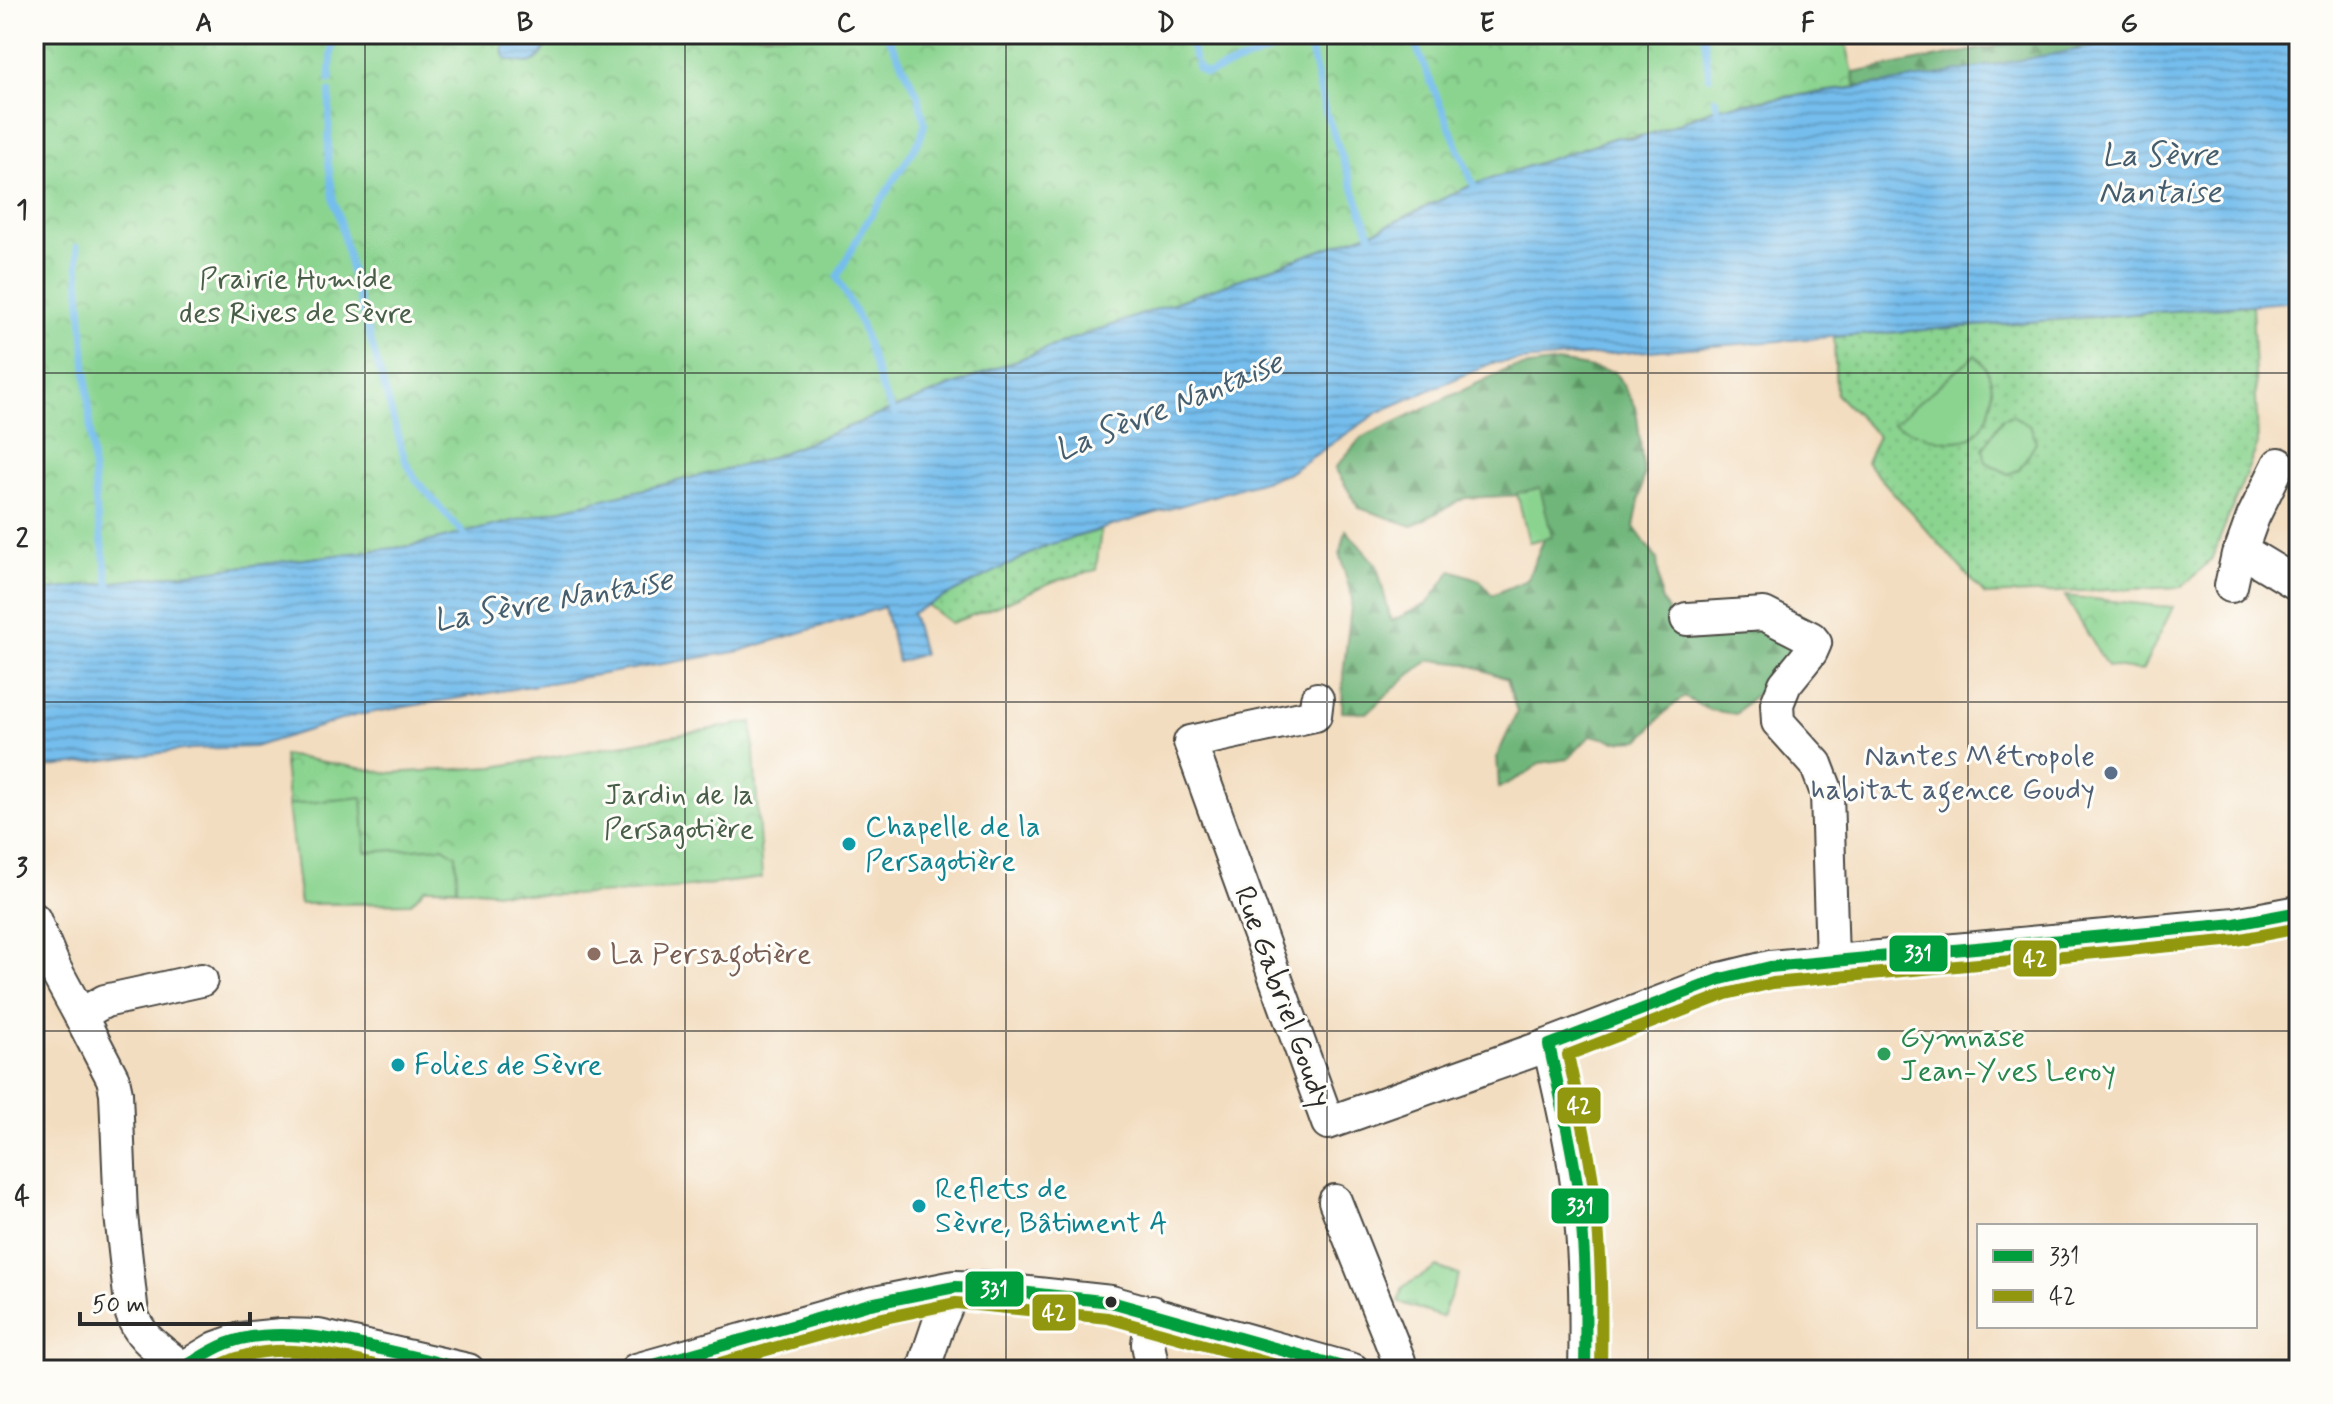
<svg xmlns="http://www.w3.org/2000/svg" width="2333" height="1404" font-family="Mynerve,sans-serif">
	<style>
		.grass { fill: url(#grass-dots); stroke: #5b805e; stroke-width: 2 }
		.forest { fill: url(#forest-firs); stroke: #4e7052; stroke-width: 2 }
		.park { fill: url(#park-crowns); stroke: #5b805e; stroke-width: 2 }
		.garden { fill: #8bd490; stroke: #5b805e; stroke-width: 2 }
		.water { fill: url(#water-rules); stroke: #50748c; stroke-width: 2 }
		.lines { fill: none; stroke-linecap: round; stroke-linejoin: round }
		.stream { stroke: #75bded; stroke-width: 7 }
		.minor-casing { stroke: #494641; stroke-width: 36 }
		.minor { stroke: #fff; stroke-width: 32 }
		.bus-1-casing { stroke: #fdfcf7; stroke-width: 18 }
		.bus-2-casing { stroke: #fdfcf7; stroke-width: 18 }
		.bus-1 { stroke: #009e3d; stroke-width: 12 }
		.bus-2 { stroke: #91980f; stroke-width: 12 }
		.grid { fill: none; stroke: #2b2b2b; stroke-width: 2; stroke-opacity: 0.55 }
		.service-dot { fill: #5c6f8a; stroke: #fdfcf7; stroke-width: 3 }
		.culture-dot { fill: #0f9aa8; stroke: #fdfcf7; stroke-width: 3 }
		.education-dot { fill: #8d6e63; stroke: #fdfcf7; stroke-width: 3 }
		.leisure-dot { fill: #2e9e5b; stroke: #fdfcf7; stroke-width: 3 }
		.bus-dot { fill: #2b2b2b; stroke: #fdfcf7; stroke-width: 3 }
		.labels { text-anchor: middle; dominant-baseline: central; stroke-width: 6; stroke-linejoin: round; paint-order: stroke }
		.park-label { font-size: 30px; fill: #485e49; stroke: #fdfcf7 }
		.service-label { font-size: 30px; fill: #4e5e75; stroke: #fdfcf7; text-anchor: end }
		.culture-label { font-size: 30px; fill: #0d838f; stroke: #fdfcf7; text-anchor: start }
		.education-label { font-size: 30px; fill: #785e54; stroke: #fdfcf7; text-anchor: start }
		.street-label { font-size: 30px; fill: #2b2b2b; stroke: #fdfcf7 }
		.leisure-label { font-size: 30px; fill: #27864d; stroke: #fdfcf7; text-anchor: start }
		.water-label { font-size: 32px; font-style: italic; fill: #455e6f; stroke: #fdfcf7 }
		.line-badge { stroke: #fdfcf7; stroke-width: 3 }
		.badge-label { font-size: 22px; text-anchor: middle; font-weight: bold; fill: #fff }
		.neatline { fill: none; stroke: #2b2b2b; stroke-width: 3 }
		.grid-label { font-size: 26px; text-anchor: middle; font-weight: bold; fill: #2b2b2b }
	</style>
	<defs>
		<pattern id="grass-dots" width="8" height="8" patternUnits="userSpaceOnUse" patternTransform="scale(2)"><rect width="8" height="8" fill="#8bd490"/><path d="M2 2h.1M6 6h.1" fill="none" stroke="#78b67c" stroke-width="1.8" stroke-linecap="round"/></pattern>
		<pattern id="forest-firs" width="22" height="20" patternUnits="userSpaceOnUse" patternTransform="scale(2)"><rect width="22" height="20" fill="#70b67a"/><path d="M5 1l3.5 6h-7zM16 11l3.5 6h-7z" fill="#5c9464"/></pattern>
		<pattern id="park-crowns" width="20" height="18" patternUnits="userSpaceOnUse" patternTransform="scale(2)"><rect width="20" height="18" fill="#8bd490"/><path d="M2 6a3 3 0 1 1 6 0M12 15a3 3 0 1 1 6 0" fill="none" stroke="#78b67c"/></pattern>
		<pattern id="water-rules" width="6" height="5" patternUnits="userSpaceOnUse" patternTransform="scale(2)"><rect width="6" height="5" fill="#75bded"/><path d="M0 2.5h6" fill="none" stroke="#609ac0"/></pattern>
	</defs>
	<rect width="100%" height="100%" fill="#fdfcf7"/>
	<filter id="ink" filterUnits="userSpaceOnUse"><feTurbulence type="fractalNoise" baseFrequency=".0125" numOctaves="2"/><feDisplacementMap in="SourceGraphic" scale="16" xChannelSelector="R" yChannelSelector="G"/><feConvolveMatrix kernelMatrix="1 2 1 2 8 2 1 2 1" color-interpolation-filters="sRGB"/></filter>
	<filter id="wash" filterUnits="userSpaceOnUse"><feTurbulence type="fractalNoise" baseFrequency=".006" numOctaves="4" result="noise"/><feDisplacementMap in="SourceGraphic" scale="32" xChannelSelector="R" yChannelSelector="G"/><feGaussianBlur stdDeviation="1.8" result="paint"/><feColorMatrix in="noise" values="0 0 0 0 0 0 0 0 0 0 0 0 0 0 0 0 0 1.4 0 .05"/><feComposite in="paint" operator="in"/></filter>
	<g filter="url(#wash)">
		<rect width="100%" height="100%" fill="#f3ddc0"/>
		<path class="grass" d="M2252 305 2258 444 2211 560 2182 587 1985 595 1866 462 1878 436 1836 394 1834 337Z
			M1101 530 1096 570 1052 582 1000 605 951 623 927 605 1048 545Z"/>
		<path class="forest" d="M2061 34H2299V35L2291 39 1856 87 1853 73Z
			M1558 362 1615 372 1636 407 1644 474 1634 527 1657 559 1661 598 1680 634 1691 636 1741 610 1807 643 1765 704 1758 693 1749 700 1736 714 1709 710 1684 697 1667 710 1640 740 1616 741 1591 735 1568 759 1540 763 1526 774 1499 788 1497 756 1517 713 1507 679 1467 664 1430 660 1403 680 1367 713 1342 712 1343 675 1352 598 1340 556 1346 530 1377 566 1391 621 1427 604 1452 570 1480 580 1492 595 1527 580 1549 527 1523 495 1465 498 1412 526 1359 508 1335 468 1361 438 1508 369Z"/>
		<path class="park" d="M34 34H1844L1856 87C1812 94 1766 98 1722 107 1684 115 1659 140 1616 137L1472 185 1380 229 1048 348 764 460 411 546 34 592Z
			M2065 596 2159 606 2173 607 2142 671 2107 666Z
			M752 722 762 878C693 887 624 895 554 895 511 895 469 887 425 888L411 903 300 904 283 755 388 773 494 767Z
			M1437 1267 1459 1275 1442 1317 1398 1302 1403 1287Z"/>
		<path class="garden" d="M1975 355C1981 361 1986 366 1989 375 1997 395 1989 431 1966 439 1943 447 1914 432 1893 424Z
			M2012 415 2031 427 2036 442 2019 470 2008 474 1986 462 1983 449 2002 419Z
			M1540 488 1552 537 1529 542 1517 493Z
			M362 797 366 852 443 847 456 855 457 888H425L411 903 300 904 288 805Z"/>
		<path class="water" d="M510 34H547L549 40C538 67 532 65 505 59L503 48Z
			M2299 35V258H2297L2299 301 1492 363 1379 412 1287 474 1048 545 912 613 923 654 898 662 884 607 740 651 357 715 254 747 191 749 34 769V592L411 546 764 460 1048 348 1380 229 1472 185 1617 137 1634 139 1663 130 1719 107 1897 82 2155 36 2291 39Z"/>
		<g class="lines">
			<path class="stream" d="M887 34 918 95 925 123 920 140 863 228 837 277 860 322 883 392 895 415
				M1187 34 1195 58
				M1411 34 1476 191
				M1704 34 1709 77
				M1197 65 1199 69 1207 74 1308 37 1324 107 1372 239
				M330 80 333 34
				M330 92 328 160 334 202 339 216 352 275 405 460 416 480 469 540
				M1715 99 1720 116
				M77 247 96 508 110 591"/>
		</g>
	</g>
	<g filter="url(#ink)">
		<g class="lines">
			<g class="minor-casing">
				<path id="minor" d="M2241 550 2299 585
					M2231 586 2238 554 2241 550 2253 517 2279 464
					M1687 619 1764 614 1811 638 1815 643 1811 652 1785 684 1777 704 1778 722 1816 764 1827 793 1832 961
					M1317 699 1315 715 1190 742 1328 1123 1549 1045 1721 979 1770 967 2235 924 2299 912
					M34 919 55 969 80 1015
					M1549 1045C1556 1077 1564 1109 1570 1142 1585 1216 1587 1294 1585 1370
					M1335 1201 1399 1361V1370
					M1152 1312 1148 1344 1153 1370
					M183 1369C163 1351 140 1340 132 1314L121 1215 116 1093 113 1079 80 1015 105 1001 201 980
					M180 1370 216 1348 241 1339 281 1335 319 1336 468 1370
					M636 1370 870 1304 955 1287 983 1288 1111 1302 1353 1370
					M923 1370 939 1323 955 1287"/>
			</g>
			<use href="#minor" class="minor"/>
			<g class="bus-1-casing">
				<path id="bus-1" d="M1549 1045 1721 979 1770 967 2235 924 2299 912
					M1549 1045C1560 1095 1572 1146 1579 1197 1586 1254 1586 1312 1585 1370
					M180 1370C199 1358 219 1344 241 1339 309 1324 400 1355 468 1370
					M636 1370 870 1304 955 1287 983 1288 1111 1302 1353 1370"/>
			</g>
			<g class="bus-2-casing">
				<path id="bus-2" d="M211 1370C268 1335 336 1356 396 1370
					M695 1370 874 1320 956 1303 1108 1318 1294 1370
					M1601 1370C1602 1312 1602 1254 1595 1196 1589 1148 1578 1102 1568 1055L1726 994 1773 983 2236 940 2299 928"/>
			</g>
			<use href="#bus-1" class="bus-1"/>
			<use href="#bus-2" class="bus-2"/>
		</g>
	</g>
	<path class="grid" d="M365 34V1370M685 34V1370M1006 34V1370M1327 34V1370M1648 34V1370M1968 34V1370M34 373H2299M34 702H2299M34 1031H2299"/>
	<circle class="service-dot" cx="2111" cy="773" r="8"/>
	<g class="culture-dot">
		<circle cx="849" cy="844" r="8"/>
		<circle cx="398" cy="1065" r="8"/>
		<circle cx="919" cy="1206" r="8"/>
	</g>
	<circle class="education-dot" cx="594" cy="954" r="8"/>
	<circle class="leisure-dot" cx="1884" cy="1054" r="8"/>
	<circle class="bus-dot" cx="1111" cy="1302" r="7"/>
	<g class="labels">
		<g class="park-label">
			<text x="296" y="279">Prairie Humide<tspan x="296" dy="34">des Rives de Sèvre</tspan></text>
			<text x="679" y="795">Jardin de la<tspan x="679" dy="34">Persagotière</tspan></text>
		</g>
		<g class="service-label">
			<text x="2095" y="756">Nantes Métropole<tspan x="2095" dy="34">habitat agence Goudy</tspan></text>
		</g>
		<g class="culture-label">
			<text x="865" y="827">Chapelle de la<tspan x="865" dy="34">Persagotière</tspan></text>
			<text x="414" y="1065">Folies de Sèvre</text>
			<text x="935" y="1189">Reflets de<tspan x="935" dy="34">Sèvre, Bâtiment A</tspan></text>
		</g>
		<g class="education-label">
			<text x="610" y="954">La Persagotière</text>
		</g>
		<g class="street-label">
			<text transform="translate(1282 997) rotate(70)">Rue Gabriel Goudy</text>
		</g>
		<g class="leisure-label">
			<text x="1900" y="1037">Gymnase<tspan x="1900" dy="34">Jean-Yves Leroy</tspan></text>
		</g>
		<g class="water-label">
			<text x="2160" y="156">La Sèvre<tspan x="2160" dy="37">Nantaise</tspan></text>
			<text transform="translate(1169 407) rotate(-22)">La Sèvre Nantaise</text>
			<text transform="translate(553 601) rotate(-10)">La Sèvre Nantaise</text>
		</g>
	</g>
	<g class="line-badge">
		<rect x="1888" y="934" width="61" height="39" rx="8" fill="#009e3d"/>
		<rect x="2012" y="939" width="46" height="39" rx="8" fill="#91980f"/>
		<rect x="1556" y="1086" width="46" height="39" rx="8" fill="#91980f"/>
		<rect x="1550" y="1187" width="60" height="38" rx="8" fill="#009e3d"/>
		<rect x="964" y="1270" width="61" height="38" rx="8" fill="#009e3d"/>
		<rect x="1031" y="1293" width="46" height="39" rx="8" fill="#91980f"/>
	</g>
	<g class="badge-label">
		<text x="1918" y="961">331</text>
		<text x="2035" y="966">42</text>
		<text x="1579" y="1113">42</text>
		<text x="1580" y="1214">331</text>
		<text x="994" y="1297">331</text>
		<text x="1054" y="1320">42</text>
	</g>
	<rect width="2333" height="1404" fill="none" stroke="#fdfcf7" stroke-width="88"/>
	<rect x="1977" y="1224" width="280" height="104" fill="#fdfcf7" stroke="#a9a8a5" stroke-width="2"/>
	<rect x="1993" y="1250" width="40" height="12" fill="#009e3d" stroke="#a9a8a5" stroke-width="2"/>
	<text x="2049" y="1264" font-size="24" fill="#2b2b2b">331</text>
	<rect x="1993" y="1290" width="40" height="12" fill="#91980f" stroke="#a9a8a5" stroke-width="2"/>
	<text x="2049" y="1304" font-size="24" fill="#2b2b2b">42</text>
	<path d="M80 1312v12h170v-12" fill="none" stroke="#2b2b2b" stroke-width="4"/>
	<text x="92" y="1312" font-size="24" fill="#2b2b2b" stroke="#fdfcf7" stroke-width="6" paint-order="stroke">50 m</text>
	<rect x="44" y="44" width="2245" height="1316" class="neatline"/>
	<g class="grid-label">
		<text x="204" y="31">A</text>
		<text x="525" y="31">B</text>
		<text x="846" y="31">C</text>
		<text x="1166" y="31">D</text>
		<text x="1487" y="31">E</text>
		<text x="1808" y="31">F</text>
		<text x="2129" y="31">G</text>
		<text x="22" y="218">1</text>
		<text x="22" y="547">2</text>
		<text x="22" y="876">3</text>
		<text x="22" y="1205">4</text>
	</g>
</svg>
